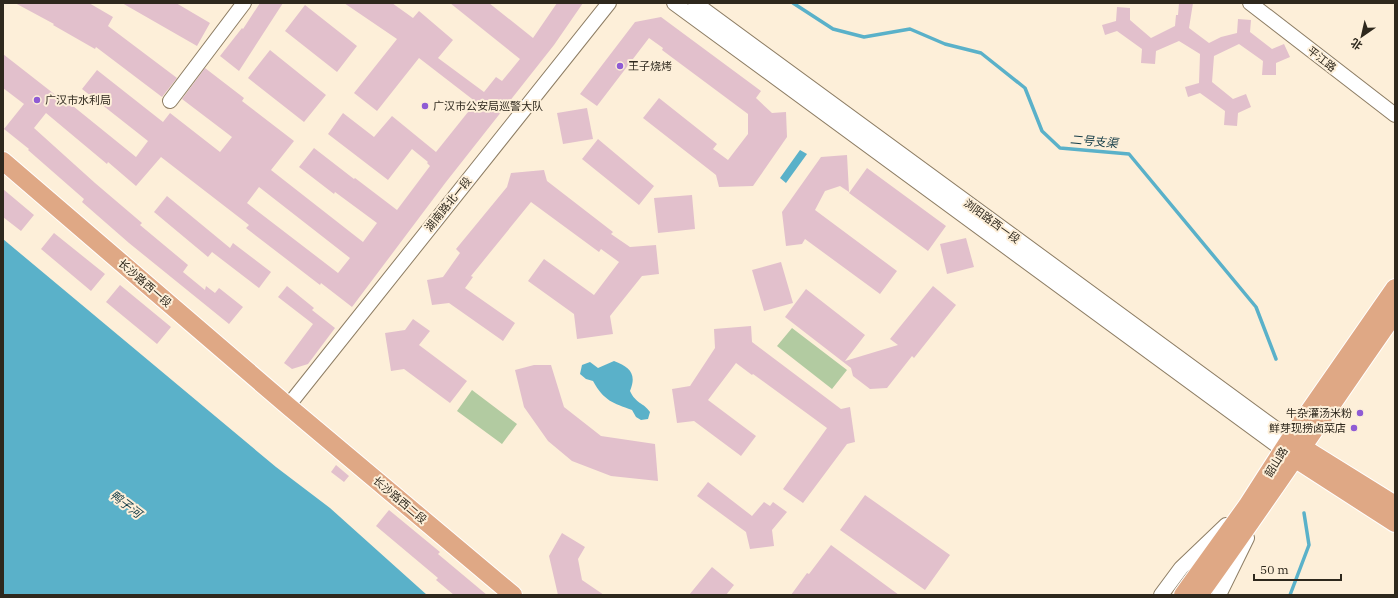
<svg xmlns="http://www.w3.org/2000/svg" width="1398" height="598" font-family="'IBM Plex Serif','Noto Sans SC',serif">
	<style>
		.green { fill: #b2cba1 }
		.water { fill: #5ab1c9 }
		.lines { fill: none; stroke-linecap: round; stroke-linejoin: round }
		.stream { stroke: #5ab1c9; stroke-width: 3.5 }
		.building { fill: #e2c0cc; fill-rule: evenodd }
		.minor-casing { stroke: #8d7d64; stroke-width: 16 }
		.major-casing { stroke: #fff; stroke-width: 20 }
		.minor { stroke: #fff; stroke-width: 14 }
		.major { stroke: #dfa885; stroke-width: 18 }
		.poi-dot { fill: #8f5bd4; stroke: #fdefd9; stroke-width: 1.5 }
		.labels { text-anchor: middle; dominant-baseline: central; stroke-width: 4; stroke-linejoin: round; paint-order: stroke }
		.street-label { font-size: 11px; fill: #2e281d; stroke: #fdefd9 }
		.poi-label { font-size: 11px; fill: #2e281d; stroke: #fdefd9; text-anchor: start }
		.water-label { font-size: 12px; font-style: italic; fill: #143c47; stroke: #fdefd9 }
	</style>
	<rect width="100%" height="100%" fill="#fdefd9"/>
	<path class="green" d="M792 328 847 370 832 389 777 346Z
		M472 390 517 424 502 444 457 411Z"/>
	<path class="water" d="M800 150 807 154 786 183 780 178Z
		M3 239 276 467 330 508 427 595H3Z
		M614 361C630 367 637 374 630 391 636 404 643 402 650 412L648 419 641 420 636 417 632 410C613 403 604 401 593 381L586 379 580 374 582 365 590 362 598 368Z"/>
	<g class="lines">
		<path class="stream" d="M793 3 833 29 864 37 910 29 945 44 981 53 1025 88 1042 131 1060 148 1129 154 1256 307 1276 359
			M1290 595 1309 545 1304 513"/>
	</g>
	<path class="building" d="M15 3H89L113 17 108 26 177 78 162 97 96 47 95 49 53 25 54 24Z
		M122 3H176L210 23 197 46Z
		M260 3H283L239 71 220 56 242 28 243 29Z
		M344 3H392L413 18 419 11 453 40 438 58 484 92 496 77 502 81 520 59 450 3H489L533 38 557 3H583L554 45 446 182 352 307 321 283 320 285 246 228 249 225 161 157 136 186 108 162 107 164 46 113 34 128 95 183 142 223 140 225 188 265 183 272 205 290 206 286 215 293 219 288 243 307 229 324 129 243 82 202 84 199 28 150 29 149 4 129 24 104 3 88V54L67 104 68 102 136 157 148 141 82 89 97 70 163 122 170 113 220 152 232 137 182 99 205 68 244 98 242 101 294 141 271 170 363 242 377 223 335 192 334 194 299 167 314 148 354 179 355 178 397 210 430 166 427 163 428 162 412 149 388 180 328 134 343 113 374 137 392 116 436 152 476 102 419 58 377 111 354 93 397 39ZM259 187 350 258 338 273 247 203Z
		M1179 3H1193L1189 28 1209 43 1221 37 1237 33 1238 19 1251 20 1250 32 1272 49 1284 44 1290 57 1276 63V75H1262L1263 61 1239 44 1214 56 1212 82 1233 99 1246 94 1251 107 1238 113 1237 126 1224 125 1225 111 1200 93 1188 97 1185 87 1199 83 1200 54 1179 41 1156 51 1155 64 1141 63 1142 49 1117 31 1105 35 1102 25 1116 21 1117 7 1130 8V20L1151 38 1175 26 1176 15H1178Z
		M305 5 357 46 337 72 285 31Z
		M661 17 761 91 756 98 772 113 786 112 787 137 753 186 719 187 716 175 643 118 659 98 717 144 713 149 728 160 748 134V114L662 50 663 48 649 38 597 106 580 94 635 22Z
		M270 50 326 95 304 122 248 78Z
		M587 108 593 139 563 144 557 113Z
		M598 139 654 186 639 205 582 159Z
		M847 155 849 192 840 186 825 191 815 210 897 271 880 294 805 239 802 244 786 246 782 212 821 157Z
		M867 168 946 226 928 251 849 193Z
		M544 170 547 181 613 232 611 234 630 247 656 245 659 274 642 276 610 316 613 334 577 339 574 314 528 281 544 259 594 295 619 262 601 249 599 252 531 202 471 276 473 277 465 288 515 323 503 341 449 303 432 305 427 280 443 277 460 253 456 249 507 187 511 173Z
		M3 189 34 215 21 231 3 217Z
		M692 195 695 229 658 233 654 198Z
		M167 196 230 248 233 243 271 272 259 288 212 252 208 257 154 212Z
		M54 233 105 274 91 291 41 249Z
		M966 238 974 267 947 274 940 244Z
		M781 262 793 303 764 311 752 270Z
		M120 285 171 327 157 344 106 302Z
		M287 286 314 308 312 310 335 328 308 364 292 369 284 363 313 324 278 297Z
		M933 286 956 305 914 358 912 356 887 388 870 389 853 376 851 368 785 317 806 289 865 335 845 361 898 345 890 339Z
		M413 319 430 331 419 345 467 381 450 403 404 369 391 371 385 333 405 330Z
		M751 326 752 342 841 409 850 407 855 442 847 444 803 503 783 489 827 428 753 374 752 375 736 363 708 400 756 436 741 456 694 421 677 423 672 389 690 386 715 348 714 329Z
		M534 365H551L564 407 601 436 655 444 658 481 611 476 572 461 548 441 524 407 515 370Z
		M336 465 349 476 344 482 331 472Z
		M708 482 752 516 764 502 770 506 773 502 787 512 772 530 774 546 750 549 746 532 697 496Z
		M865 495 950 555 925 590 840 530Z
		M389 510 440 552 438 554 487 595H454L436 580 438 578 376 526Z
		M562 533 585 547 578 559 582 580 604 595H558L549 556Z
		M831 545 899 595H791L807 573 809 574Z
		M712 567 734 585 726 595H689Z"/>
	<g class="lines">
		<g class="minor-casing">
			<path id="minor" d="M674 3 1283 450
				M695 3 1290 439
				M1250 3 1395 115
				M170 101 244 3
				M288 406 609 3
				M1161 595 1181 568 1226 525
				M1219 595 1247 538"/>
		</g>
		<g class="major-casing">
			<path id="major" d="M3 161 288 406 513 595
				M1292 441 1395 505
				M1285 452 1395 523
				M1183 595 1247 506 1290 439 1395 288
				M1199 595C1266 502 1329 407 1395 313"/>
		</g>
		<use href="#minor" class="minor"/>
		<use href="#major" class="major"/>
	</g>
	<g class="poi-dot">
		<circle cx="620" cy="66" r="4"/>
		<circle cx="37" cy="100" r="4"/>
		<circle cx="425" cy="106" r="4"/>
		<circle cx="1360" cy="413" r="4"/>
		<circle cx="1354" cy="428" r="4"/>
	</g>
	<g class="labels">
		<g class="street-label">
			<text transform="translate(1322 59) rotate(38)">平江路</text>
			<text transform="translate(448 204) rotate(-51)">湖南路北一段</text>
			<text transform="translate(992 221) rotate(36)">浏阳路西一段</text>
			<text transform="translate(145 283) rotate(41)">长沙路西一段</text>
			<text transform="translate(1276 462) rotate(-58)">韶山路</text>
			<text transform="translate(400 500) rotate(40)">长沙路西二段</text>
		</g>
		<g class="poi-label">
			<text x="628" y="66">王子烧烤</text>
			<text x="45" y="100">广汉市水利局</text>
			<text x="433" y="106">广汉市公安局巡警大队</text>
			<text x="1352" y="413" text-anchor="end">牛杂灌汤米粉</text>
			<text x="1346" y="428" text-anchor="end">鲜芽现捞卤菜店</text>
		</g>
		<g class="water-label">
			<text transform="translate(1094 141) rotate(5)">二号支渠</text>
			<text transform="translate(126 504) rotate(37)">鸭子河</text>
		</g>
	</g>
	<rect width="1398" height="598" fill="none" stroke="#2e281d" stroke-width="8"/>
	<g transform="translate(1362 36) rotate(214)" stroke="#fdefd9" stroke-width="3" paint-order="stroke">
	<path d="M0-3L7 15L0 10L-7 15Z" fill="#2e281d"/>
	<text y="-6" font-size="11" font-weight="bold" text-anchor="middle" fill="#2e281d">北</text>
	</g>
	<path d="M1254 574v6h87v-6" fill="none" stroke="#2e281d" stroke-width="2"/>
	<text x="1260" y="574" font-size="12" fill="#2e281d" stroke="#fdefd9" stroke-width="3" paint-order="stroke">50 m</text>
</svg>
